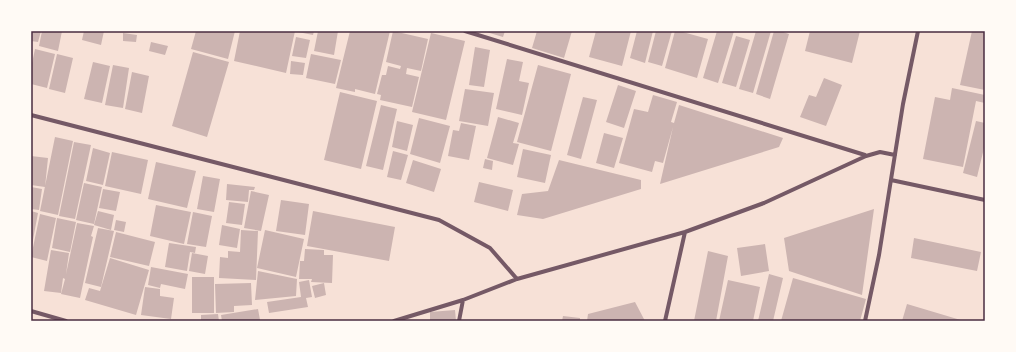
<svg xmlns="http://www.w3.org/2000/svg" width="1016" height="352" font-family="'Fira Sans Condensed',sans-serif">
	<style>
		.building { fill: #ccb4b1 }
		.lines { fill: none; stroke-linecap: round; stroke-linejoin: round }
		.minor { stroke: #755966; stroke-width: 4 }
		.neatline { fill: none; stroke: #4a2c40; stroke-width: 1.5 }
	</style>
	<rect width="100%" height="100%" fill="#f7e1d7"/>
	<path class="building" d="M31 31H41L38 42 31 41Z
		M42 31H62L58 51 39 46Z
		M84 31H104L101 45 82 40Z
		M196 31H235L228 59 191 49Z
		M240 31H295L286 73 234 61Z
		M299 31H314L313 35 298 32Z
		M318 31H338L334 55 314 51Z
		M350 31H390L375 94 355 89V92L336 88Z
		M393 31 428 39 421 71 407 68 406 74 419 77 412 107 380 100 381 95 377 94 382 75H386L388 66 400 69 401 66 386 62Z
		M483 31H505L503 37Z
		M537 31H572L564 58 532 48Z
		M596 31H631L622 66 589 57Z
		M637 31H653L645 63 630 58Z
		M656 31H672L662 66 648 62Z
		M675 31H679L708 39 697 78 665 68Z
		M717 31H734L718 83 703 78Z
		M756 31H771L753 93 739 89Z
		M774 31H780L789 34 770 99 756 94Z
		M810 31H860L852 63 805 51Z
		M972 31H985V90L960 85Z
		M123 33 137 35 136 42 123 41Z
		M431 33 465 41 446 120 412 112Z
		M736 36 750 40 736 87 722 83Z
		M296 37 310 40 306 58 292 56Z
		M151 42 168 46 165 55 149 51Z
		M475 47 490 50 484 87 469 85Z
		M35 49 55 54 47 88 31 84V68Z
		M193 52 229 62 207 137 172 126Z
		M57 54 73 58 65 93 49 89Z
		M311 54 341 60 335 84 306 78Z
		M507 59 523 62 519 81 529 83 522 115 496 109Z
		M291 61 305 63 303 75 290 74Z
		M93 62 110 66 102 103 84 99Z
		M113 65 129 68 123 108 105 105Z
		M538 65 571 74 551 151 517 142Z
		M132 72 149 76 142 113 125 109Z
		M824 78 842 85 826 126 800 117 809 95 816 97Z
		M618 85 636 91 624 128 606 122Z
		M952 88 985 95V103L976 101 963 167 923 159 935 97 950 100Z
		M465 89 494 93 488 126 459 121Z
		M340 92 377 101 361 169 324 160Z
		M653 95 677 102 671 122 674 123 679 105 783 138 779 147 660 184 673 127 663 163 655 161 652 172 619 163 634 109 648 112Z
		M583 97 597 100 581 159 567 155Z
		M381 105 397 109 383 170 366 166Z
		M498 117 519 123 513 143 519 144 513 165 487 158Z
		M419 118 450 126 440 163 410 154Z
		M397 121 413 125 407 151 392 147Z
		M976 121 985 123V144L977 177 963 173Z
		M461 123 476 126 469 160 448 156 453 130 459 131Z
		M604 133 623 138 614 168 596 163Z
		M55 137 73 141 58 215 40 211Z
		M74 142 91 145 75 219 59 216Z
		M93 148 110 153 103 185 86 181Z
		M523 149 551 155 545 183 517 177Z
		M393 151 408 155 401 180 387 177Z
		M112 152 148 160 141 194 105 186Z
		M31 156 48 158 45 187 31 185Z
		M485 159 493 161 492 170 483 168Z
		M413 160 441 169 434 192 406 183Z
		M559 160 641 180V189L543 219 517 215 522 194 548 191Z
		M156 162 196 171 187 208 148 199Z
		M203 176 220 179 214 212 197 209Z
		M479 182 513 190 508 211 474 202Z
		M84 183 102 187 94 224 76 220Z
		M227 184 255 187 254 190H249L248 202 226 200Z
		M31 187 42 189 39 210 31 209Z
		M103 189 120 192 116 211 99 208Z
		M251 191 269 195 261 231 244 228Z
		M281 200 309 204 305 235 276 231Z
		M229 202 245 204 242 225 226 223Z
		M156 205 191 212 184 244 150 236Z
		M874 209 862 295 789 271 784 238Z
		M31 211 38 213 32 245H31Z
		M98 211 114 215 111 230 94 225Z
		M313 211 395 227 389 261 307 246Z
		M193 212 212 216 206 247 187 244Z
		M40 214 56 218 47 261 31 257Z
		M57 218 76 222 70 252 52 248Z
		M116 220 126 222 124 232 114 230Z
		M77 223 94 226 91 236 93 237 80 298 61 294 65 279 63 278 61 293 44 291 51 250 69 253 66 274Z
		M222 225 240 229 237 248 219 245Z
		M98 228 114 231 101 287 85 283Z
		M241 230 258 231 256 280 219 278 220 257 228 258V251L240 252Z
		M265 230 304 239 296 277 257 268Z
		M116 232 155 242 149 266 110 257Z
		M914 238 981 252 977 271 911 258Z
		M169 243 196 247 195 253 190 252 187 271 165 267Z
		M765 244 769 271 741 276 737 248Z
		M305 249 324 250V255H333L332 283 311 282 312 279H299L300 261H304Z
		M708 251 728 256 716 321H694Z
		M192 253 208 256 205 274 189 271Z
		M110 258 149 270 136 315 85 300 89 288 100 291Z
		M151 267 188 274 185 289 161 284 160 288 148 285Z
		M258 271 297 279 296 296 255 300Z
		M769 274 783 278 773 321H758Z
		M192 277H214V313H192Z
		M793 278 866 299 860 321H781Z
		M309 280 312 297 306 298 308 307 269 313 267 302 301 297 299 282Z
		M728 280 760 287 753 321H719Z
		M251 283 252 305 234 306V312L216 313 215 284Z
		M324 283 326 295 315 298 312 286Z
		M145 287 160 289V296L174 298 171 319 141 315Z
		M635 302 645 321H587L588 314Z
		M907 304 964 321H902Z
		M258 309 260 320 222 321 221 315Z
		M455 310 456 321H430V312Z
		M218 314 219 321H201V315Z
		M563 316 580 318V321H562Z"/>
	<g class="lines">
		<path class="minor" d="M465 31 865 155
			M31 115 439 220 490 248 517 279
			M891 180 985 200
			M31 311 66 321
			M394 321 463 300 517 279 685 232 764 203 866 156 880 152 895 155
			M459 321 463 300
			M665 321 685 232
			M865 321 879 255 903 104 918 31"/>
	</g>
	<rect width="1016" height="352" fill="none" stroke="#fffaf5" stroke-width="64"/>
	<rect x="32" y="32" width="952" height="288" class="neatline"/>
</svg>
